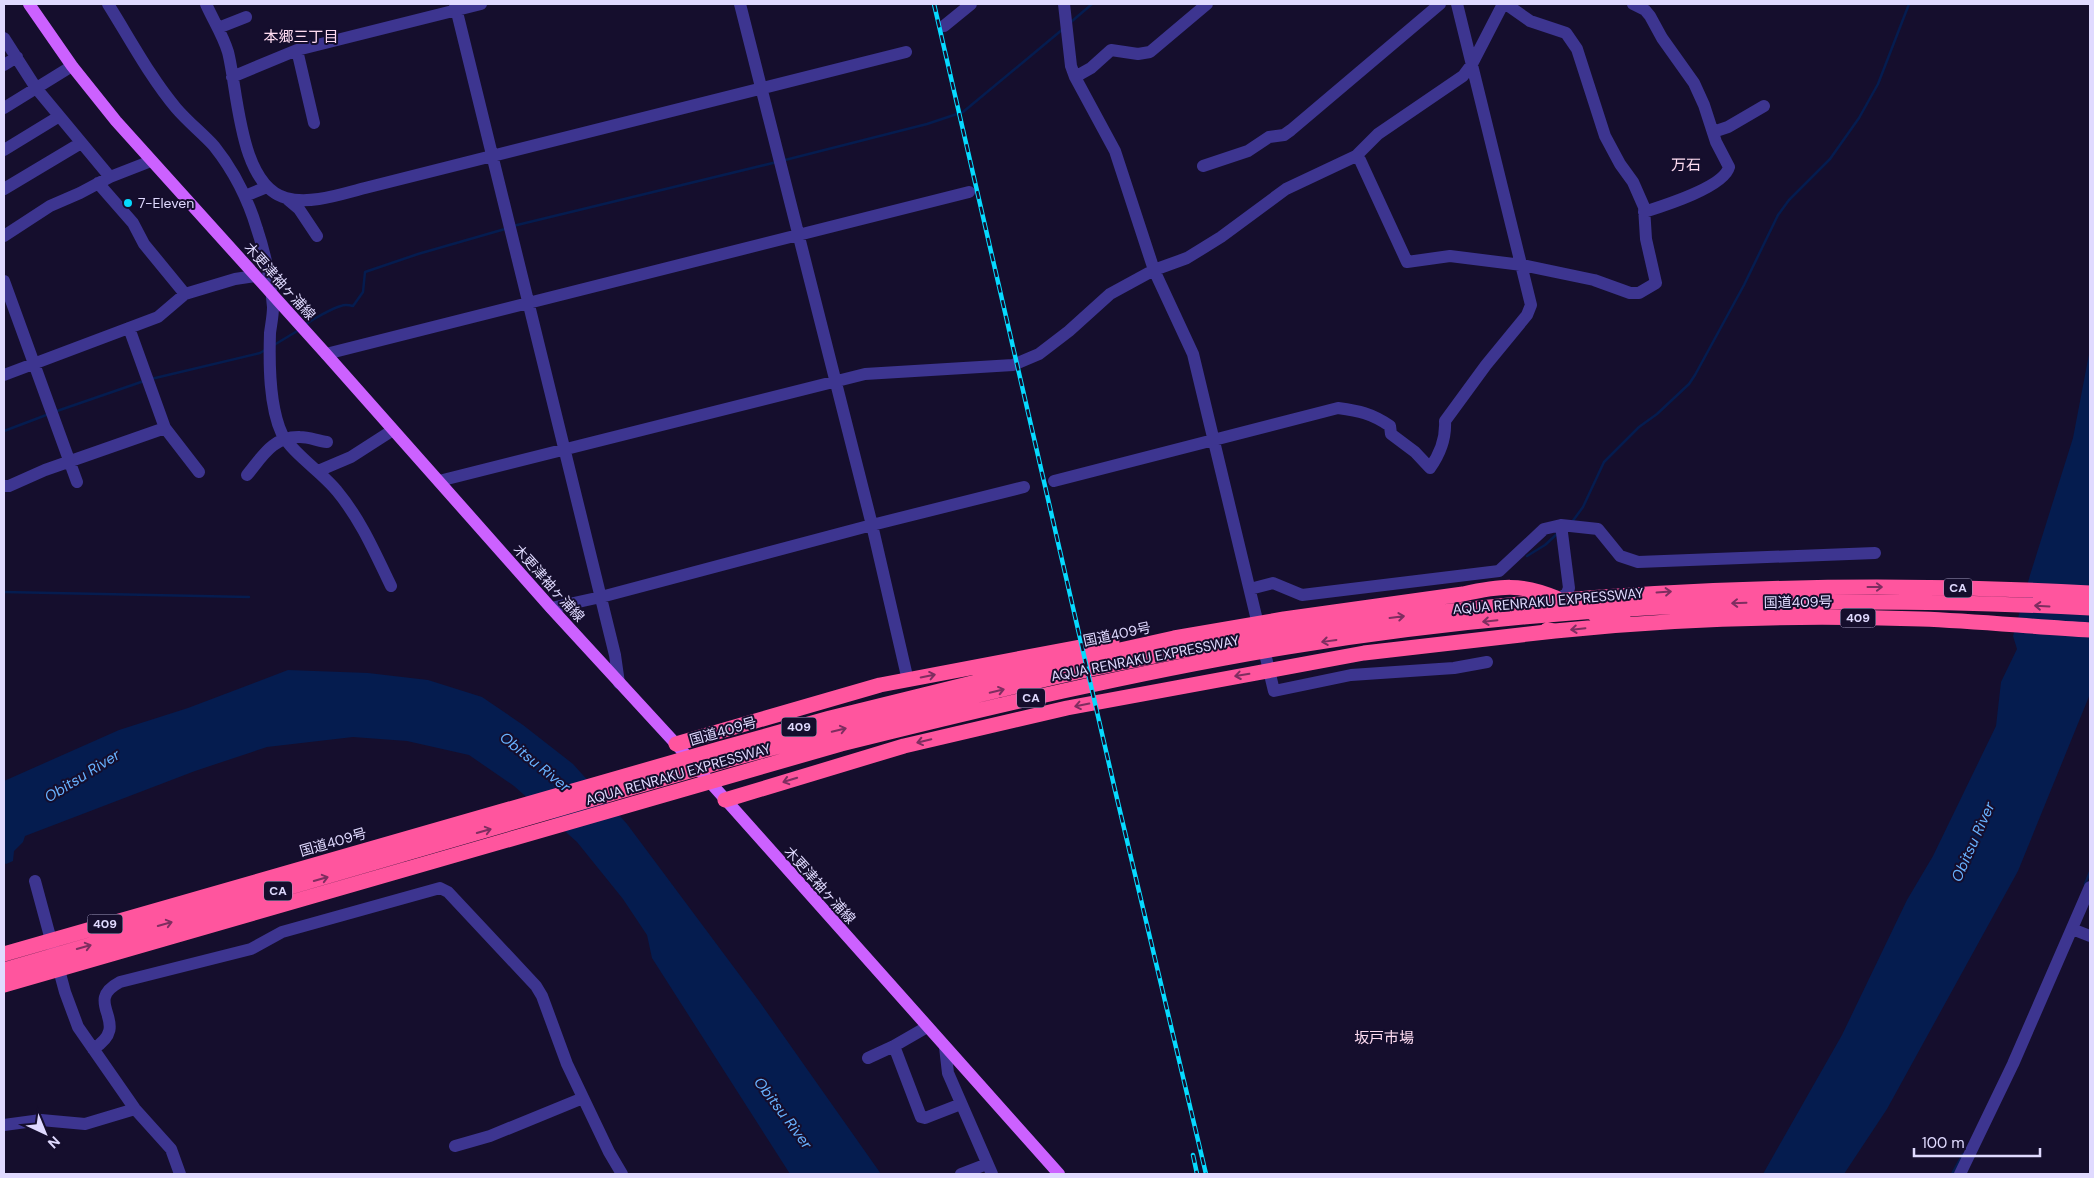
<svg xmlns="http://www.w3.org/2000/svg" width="2094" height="1178" font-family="'DM Sans','Noto Sans JP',sans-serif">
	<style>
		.water { fill: #051c4f }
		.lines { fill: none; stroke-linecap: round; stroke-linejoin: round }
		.stream { stroke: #051c4f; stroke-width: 2.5 }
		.minor { stroke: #3d3590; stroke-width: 12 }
		.major { stroke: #cc61ff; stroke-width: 12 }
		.highway { stroke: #ff559e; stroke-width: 15 }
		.rail-casing { stroke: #06daff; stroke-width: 4.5 }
		.rail { stroke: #150e2d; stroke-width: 2.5; stroke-dasharray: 8; stroke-linecap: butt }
		.oneway { stroke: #7e2e60 }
		.poi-dot { fill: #06daff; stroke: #150e2d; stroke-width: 2 }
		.labels { text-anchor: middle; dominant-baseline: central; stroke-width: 4; stroke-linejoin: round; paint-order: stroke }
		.shield { fill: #150e2d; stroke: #a39dc0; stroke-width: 1 }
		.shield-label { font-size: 12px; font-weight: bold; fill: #e0daff }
		.poi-label { font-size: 14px; fill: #e0daff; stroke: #150e2d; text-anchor: start }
		.street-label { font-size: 14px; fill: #e0daff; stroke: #150e2d }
		.neighbourhood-label { font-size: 15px; fill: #ffdcf1; stroke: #150e2d }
		.water-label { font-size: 15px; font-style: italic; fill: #68b2ff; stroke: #150e2d }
	</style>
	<rect width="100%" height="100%" fill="#150e2d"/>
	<path class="water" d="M2090 349V694L2018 871 1887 1109 1844 1174H1763L1842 1035 1907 900 1933 856 1996 726 2001 682 2017 649 2013 636 2030 575 2073 438Z
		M288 670 368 673 428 680 482 697 523 725 573 764 627 824 759 1001 881 1174H790L652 958 647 935 623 899 577 842 514 786 469 755 407 741 353 737 267 747 195 771 25 836 23 842 14 851 13 861 6 864 4 863V781L119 730 188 708Z"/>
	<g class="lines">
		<path class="stream" d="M1071 22 1092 4
			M785 160 927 124 963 112 1063 29
			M513 226 777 162
			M305 325C311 320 333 308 341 306 345 304 349 305 353 306L363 292 365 272 418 254 505 229
			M274 345 299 330
			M151 379 260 353 265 350
			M57 411 144 381
			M4 431 49 414
			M1572 522 1583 507 1604 462 1639 427 1657 414 1689 384 1695 375 1744 285 1778 215 1789 200 1830 159 1859 118 1878 84 1909 4
			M1527 556 1545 545 1558 533
			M4 592 249 597
			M2085 884 2090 872
			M1952 1174 1963 1154"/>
		<path class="minor" d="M108 4C130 39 150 77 176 108 188 122 202 133 214 146 234 171 248 199 257 229 265 253 271 282 273 307 273 316 271 325 270 333 269 364 269 406 282 434 292 453 323 473 337 491 361 520 375 553 391 586
			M206 4C213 20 223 35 228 52 238 91 239 185 286 198 310 205 341 194 365 188L906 52
			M455 4 615 655 619 683
			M740 4 872 525 906 672
			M1064 4 1071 66 1075 77 1115 151 1154 270 1193 354 1274 691 1351 675 1454 668 1487 662
			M1633 4 1645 10 1650 16 1662 38 1694 83 1704 105 1716 142 1729 167C1724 187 1663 206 1644 212
			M944 26 971 4
			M218 28 246 17
			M4 38 36 88 110 177
			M297 50 314 123
			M4 65 17 57
			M232 77 297 50 481 4
			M1075 77 1091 68 1111 50 1138 54 1150 52 1207 4
			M4 108 72 66
			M1713 132 1728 127 1764 106
			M4 150 58 117
			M1356 156 1360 160 1407 262 1450 256 1522 265 1594 280 1630 293H1639L1656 283 1646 239 1644 207 1633 182 1620 164 1605 136 1577 49 1566 33 1530 21 1506 4
			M1203 166 1248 151 1269 137 1284 135 1291 130 1440 4
			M98 183 133 223 144 244 185 294
			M4 189 81 143
			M245 196 267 187
			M286 198 299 209 317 236
			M4 236 50 206 80 193 110 177 151 161
			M4 281 77 482
			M129 328 165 428 199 472
			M326 354 969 192
			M4 375 158 317 185 294 235 279 255 276
			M318 471 351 457 393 430
			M247 475C262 457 273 436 300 437 309 437 318 441 327 442
			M439 481 865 374 1013 365 1039 354 1069 331 1110 294 1154 270 1187 258 1221 237 1286 189 1356 156 1378 134 1463 76 1472 64 1503 4
			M1054 481 1338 408C1359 411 1371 413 1390 426L1391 434 1415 452 1430 468C1440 454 1446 438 1445 421L1486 365 1527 315 1531 305 1457 4
			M4 486H9L45 470 165 428
			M1250 589 1273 583 1302 595 1499 571 1544 529 1561 525 1598 529 1620 556 1638 562 1875 553
			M1559 599 1567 593 1569 588 1561 525
			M551 608 601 597 872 525 1024 487
			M35 881 65 992 78 1027 135 1109 171 1149 180 1174
			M2072 929 2090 936
			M894 1046 927 1027
			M945 1047 948 1073 992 1174
			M93 1049C135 1023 80 1003 120 982L251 949 282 932 440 888 448 892 536 986 542 996 567 1064 609 1152 622 1174
			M868 1058 894 1046 921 1117 925 1118 961 1104
			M4 1125 41 1120 85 1124 135 1109
			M455 1146 490 1136 583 1098
			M961 1174 987 1164
			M1960 1174 2013 1064 2090 887"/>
		<path class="major" d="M29 4 72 66 116 121 326 354 551 608 676 744 1059 1174"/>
		<path class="highway" d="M1594 614 1604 619 1626 623
			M1547 630 1555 631C1676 618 1799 615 1921 619 1977 621 2034 627 2090 630
			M676 744 880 685 1112 641
			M725 800 904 746 1067 708 1364 653 1555 631
			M4 954 719 749 830 718 976 682 1174 638 1284 619 1463 594C1500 586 1521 583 1556 598
			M4 970 724 761C872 721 1020 682 1170 653 1474 596 1782 576 2090 593
			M4 985 841 744C989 707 1137 672 1287 647 1553 603 1822 594 2090 608"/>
		<g class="rail-casing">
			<path id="rail" d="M934 4 1115 790 1206 1174
				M1193 1155 1197 1174"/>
		</g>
		<use href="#rail" class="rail"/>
	</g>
	<defs><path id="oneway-shaft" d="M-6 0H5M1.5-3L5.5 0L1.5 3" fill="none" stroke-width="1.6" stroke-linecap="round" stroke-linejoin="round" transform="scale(1.25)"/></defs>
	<g class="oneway">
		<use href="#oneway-shaft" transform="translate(1875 587)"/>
		<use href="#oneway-shaft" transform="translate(1664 592) rotate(-4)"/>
		<use href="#oneway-shaft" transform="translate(1739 603) rotate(178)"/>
		<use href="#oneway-shaft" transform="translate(2042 606) rotate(-177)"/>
		<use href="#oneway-shaft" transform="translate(1397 617) rotate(-7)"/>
		<use href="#oneway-shaft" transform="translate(1490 621) rotate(174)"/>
		<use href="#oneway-shaft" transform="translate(1578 629) rotate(174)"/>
		<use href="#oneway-shaft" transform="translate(1329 641) rotate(172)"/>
		<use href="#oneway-shaft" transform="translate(1242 675) rotate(171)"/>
		<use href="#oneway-shaft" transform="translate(928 676) rotate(-11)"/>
		<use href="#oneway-shaft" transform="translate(997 691) rotate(-13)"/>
		<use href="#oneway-shaft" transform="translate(1082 705) rotate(169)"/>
		<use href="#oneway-shaft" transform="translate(839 730) rotate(-14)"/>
		<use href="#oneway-shaft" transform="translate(924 741) rotate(167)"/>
		<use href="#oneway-shaft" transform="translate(790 780) rotate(163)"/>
		<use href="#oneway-shaft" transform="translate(484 831) rotate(-16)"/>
		<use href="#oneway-shaft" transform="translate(321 879) rotate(-16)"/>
		<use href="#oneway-shaft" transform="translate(165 924) rotate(-16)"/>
		<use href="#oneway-shaft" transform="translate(84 947) rotate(-16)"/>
	</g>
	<circle class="poi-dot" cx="128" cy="203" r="5"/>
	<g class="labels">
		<g class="shield">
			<rect x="1944" y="578.5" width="28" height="19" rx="4"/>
			<rect x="1840.5" y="608.5" width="35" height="19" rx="4"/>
			<rect x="1017" y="688.5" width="28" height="19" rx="4"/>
			<rect x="781.5" y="717.5" width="35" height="19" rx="4"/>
			<rect x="264" y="881.5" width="28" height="19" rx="4"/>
			<rect x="87.5" y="914.5" width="35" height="19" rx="4"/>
		</g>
		<g class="shield-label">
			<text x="1958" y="588">CA</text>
			<text x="1858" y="618">409</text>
			<text x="1031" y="698">CA</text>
			<text x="799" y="727">409</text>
			<text x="278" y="891">CA</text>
			<text x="105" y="924">409</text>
		</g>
		<g class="poi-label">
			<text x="138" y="203">7-Eleven</text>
		</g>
		<g class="street-label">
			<text transform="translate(280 281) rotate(48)">木更津袖ヶ浦線</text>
			<text transform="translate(549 583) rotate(48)">木更津袖ヶ浦線</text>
			<text transform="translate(1548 601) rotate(-5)">AQUA RENRAKU EXPRESSWAY</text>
			<text transform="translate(1798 602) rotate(-1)">国道409号</text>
			<text transform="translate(1117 634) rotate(-12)">国道409号</text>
			<text transform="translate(1145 658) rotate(-11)">AQUA RENRAKU EXPRESSWAY</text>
			<text transform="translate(723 731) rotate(-16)">国道409号</text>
			<text transform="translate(678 774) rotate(-16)">AQUA RENRAKU EXPRESSWAY</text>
			<text transform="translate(333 842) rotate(-16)">国道409号</text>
			<text transform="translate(820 885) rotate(48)">木更津袖ヶ浦線</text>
		</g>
		<g class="neighbourhood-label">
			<text x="301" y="37">本郷三丁目</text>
			<text x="1686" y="165">万石</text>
			<text x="1384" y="1038">坂戸市場</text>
		</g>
		<g class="water-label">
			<text transform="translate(535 762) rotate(39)">Obitsu River</text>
			<text transform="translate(82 776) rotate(-32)">Obitsu River</text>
			<text transform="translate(1973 842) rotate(-66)">Obitsu River</text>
			<text transform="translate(783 1113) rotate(53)">Obitsu River</text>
		</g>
	</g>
	<rect width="2094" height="1178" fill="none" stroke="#e0daff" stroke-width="10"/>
	<g transform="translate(45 1133) rotate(136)" stroke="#150e2d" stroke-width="4" paint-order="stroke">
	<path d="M0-4L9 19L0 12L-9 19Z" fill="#e0daff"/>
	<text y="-8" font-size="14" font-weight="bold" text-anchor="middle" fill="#e0daff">N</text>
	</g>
	<path d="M1914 1148v8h126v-8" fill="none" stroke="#e0daff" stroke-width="2.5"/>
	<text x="1922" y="1148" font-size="15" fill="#e0daff" stroke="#150e2d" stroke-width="4" paint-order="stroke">100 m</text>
</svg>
